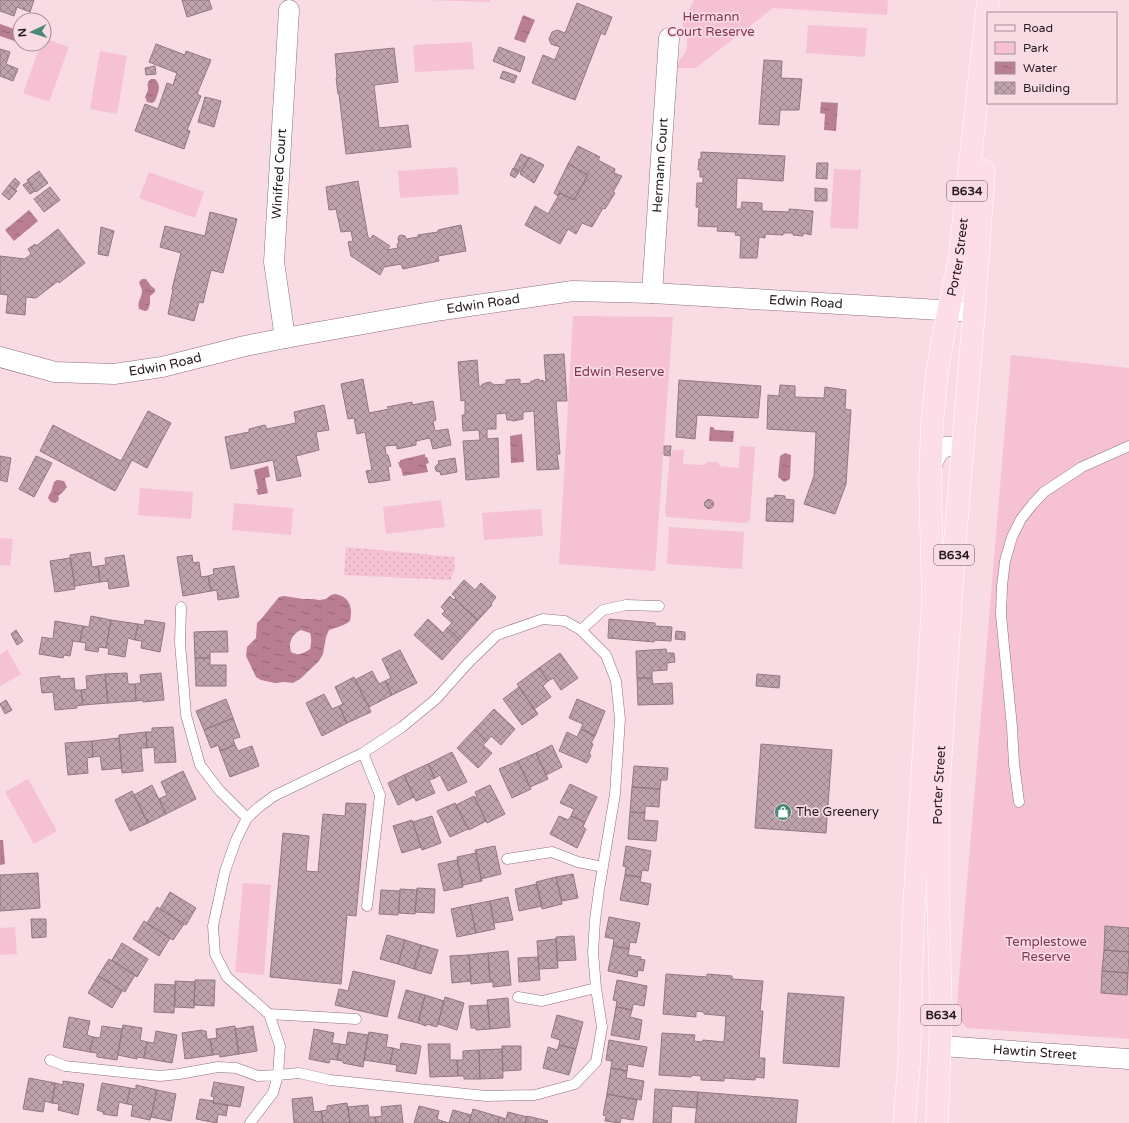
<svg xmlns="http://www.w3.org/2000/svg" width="1129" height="1123" font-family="'Varela Round',sans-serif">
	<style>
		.green { fill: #f6c1d2 }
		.garden { fill: url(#garden-dots) }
		.water { fill: url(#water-ripples); fill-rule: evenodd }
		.building { fill: url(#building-cross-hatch); stroke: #927880 }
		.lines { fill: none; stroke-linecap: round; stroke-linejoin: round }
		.lane-casing { stroke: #8c717a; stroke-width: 11 }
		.street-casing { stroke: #8c717a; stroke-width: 21 }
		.primary-casing { stroke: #fff; stroke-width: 23 }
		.lane { stroke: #fff; stroke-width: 10 }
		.street { stroke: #fff; stroke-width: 20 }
		.primary { stroke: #fddde7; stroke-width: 22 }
		.labels { text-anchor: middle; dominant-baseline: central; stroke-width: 3.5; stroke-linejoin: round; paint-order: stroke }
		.shield { fill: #f9dbe4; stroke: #655459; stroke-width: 1 }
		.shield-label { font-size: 12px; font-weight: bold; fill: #251a1d }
		.park-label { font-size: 13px; fill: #823755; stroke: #f9dbe4 }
		.street-label { font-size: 13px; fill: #251a1d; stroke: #f9dbe4 }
		.poi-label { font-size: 13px; fill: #251a1d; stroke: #f9dbe4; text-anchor: start }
	</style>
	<defs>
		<pattern id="garden-dots" width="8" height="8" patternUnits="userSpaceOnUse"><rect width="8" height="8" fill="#f6c1d2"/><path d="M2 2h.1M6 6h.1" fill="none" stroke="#d3a5b4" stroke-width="1.8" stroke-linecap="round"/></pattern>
		<pattern id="water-ripples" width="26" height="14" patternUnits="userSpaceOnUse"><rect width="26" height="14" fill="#b97e91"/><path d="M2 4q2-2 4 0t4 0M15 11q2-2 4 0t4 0" fill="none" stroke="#966676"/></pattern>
		<pattern id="building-cross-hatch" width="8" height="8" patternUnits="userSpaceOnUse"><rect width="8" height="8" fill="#bfa3ac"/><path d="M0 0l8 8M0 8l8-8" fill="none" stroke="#9b848b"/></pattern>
	</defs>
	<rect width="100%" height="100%" fill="#f9dbe4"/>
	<path class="green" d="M425 0H490V2Z
		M694 0H888L887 15 773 8 696 68H677C679 59 681 59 685 53 689 44 687 32 682 24Z
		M808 25 867 28 865 57 806 53Z
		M44 38 69 47 49 102 23 93 41 44H44Z
		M472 42 474 69 415 72 413 45Z
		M100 51 127 56 117 114 90 109Z
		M457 167 459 194 400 198 398 171Z
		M834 169 861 170 858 229 830 228Z
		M149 172 204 192 195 218 139 198Z
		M573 316 673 317 655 571 559 564Z
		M1011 355 1129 368V1039L967 1028 956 1016Z
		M740 446 755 447 750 519C748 523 746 523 742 523L668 517 666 516 665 512 670 453H672L673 450H684L683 464 704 465 708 462H717L720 466 739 468Z
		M140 488 193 492 191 519 138 515Z
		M441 500 445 527 386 534 383 507Z
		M234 503 293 508 291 535 232 530Z
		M541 509 543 536 484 540 482 513Z
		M669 527 744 532 742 569 667 564Z
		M0 538 13 539 10 566 0 565Z
		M7 650 21 674 0 686V655Z
		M28 779 57 831 34 844 5 792Z
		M243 883 271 885 264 975 235 972Z
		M15 927 17 954 0 955V928Z"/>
	<path class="garden" d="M346 547 454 557 455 569 450 580 344 575Z"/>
	<path class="water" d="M523 15 535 20 525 43 514 39Z
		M0 24 20 31V43L0 36Z
		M151 79H155C162 85 158 93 155 101L152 103 147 102 145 97C146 95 148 91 148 89 148 84 146 83 151 79Z
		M821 102 838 103 836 131 824 130 825 114 820 113Z
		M29 210 38 221 14 241 5 230Z
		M142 279H146L151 286 155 289V292L150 296V303L148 310 145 311 139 309C137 302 141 299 142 292 142 288 140 285 139 282Z
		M710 427H713L715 430 734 431 733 442 709 441Z
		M522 434 524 462 511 463 510 436Z
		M785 453 791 455 790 479 784 482 778 477 780 456Z
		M425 454V457H427L429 463 426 464 428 472 403 476 401 468H400L398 462H400V460Z
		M268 466 270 477 265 478 268 493 258 495 256 489H258L254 470Z
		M57 480 64 481 67 487 62 493 58 496 59 498 58 501 55 503 51 502 48 498 49 495 51 492 54 482Z
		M335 594C350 597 353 607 350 621 344 626 337 627 329 630L326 637 323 654 319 661 300 679 293 683 284 682 275 683 261 680 256 677 246 656 247 647 256 638 257 623 262 618 279 597 284 596 303 599H313L319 600 326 599 331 595ZM301 630 310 633C312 639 311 644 310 649 302 654 299 656 291 652 288 643 292 634 301 630Z
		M0 840H3L5 864 0 865Z"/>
	<path class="building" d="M0 0H34L30 12 17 7 14 16 0 11Z
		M182 0H209L212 9 187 17Z
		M577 3 612 17 605 35 601 33 575 100 532 83 543 55 555 60 560 47 551 44 549 39 552 32 557 30 565 33Z
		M156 44 185 55 186 51 211 60 197 94 201 96 187 130 190 131 184 149 135 131 145 104 158 109 167 83 173 85 177 73 149 62Z
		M499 47 525 57 520 72 493 61Z
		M394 48 398 82 374 85 379 128 408 125 411 147 346 154 339 94H338L336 78 337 77 335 54Z
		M0 49 10 52 6 64 18 69 13 81 0 76Z
		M764 60 782 61 781 78 802 79 799 110H780L779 125 759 124Z
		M155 66 156 74 146 75 145 68Z
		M503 71 517 76 514 83 500 78Z
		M205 97 221 101 214 127 198 122Z
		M578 146 600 157 598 160 615 169 614 173 622 176 613 192 615 193 605 209 603 208 592 227 582 223 576 234 568 229 560 244 525 225 535 206 548 214 560 193 574 200 588 175 568 164Z
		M701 152 785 156 783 181 737 178 736 209H741L742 202 762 203V211L789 212V209L813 211 811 235 803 233V236L793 235V233H783V235L765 234V238L759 237 757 258H740L741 236 735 235 736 232 717 231 718 227 698 226 699 207H696L697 183H703V177H700V169L698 170 699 159H701Z
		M521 154 529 158 521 172 514 168Z
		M529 157 544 165 534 183 520 174Z
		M817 163H828L827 179 816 178Z
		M568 164 588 175 574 200 560 193 558 196 554 193Z
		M513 168 519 172 515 178 510 175Z
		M39 171 48 183 36 192 27 180Z
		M15 178 20 183 15 190 9 185Z
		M358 181 368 237 370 239 373 235 390 246 387 250 398 248 397 244 399 243 398 239 399 236 401 235 405 236 406 239 418 237V235L438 232V230L461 225 466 251 438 256 439 261 403 269 401 264 384 267 380 275 351 256 348 242 353 241 351 231 341 232 336 209 329 210 326 187Z
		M28 182 35 191 30 194 23 185Z
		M9 185 17 191 9 200 2 194Z
		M50 187 60 200 44 212 34 199Z
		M815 188 827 189V201H815Z
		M210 212 237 219 223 273 211 270 203 303 199 302 194 321 168 314 173 289H172L181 253 160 247 165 226 205 236Z
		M101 227 114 231 108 256 98 254Z
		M58 229 85 263 59 283 58 281 36 298 26 297 25 315 6 313 8 295 0 294V256L25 259 31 254 28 249 35 244 36 246Z
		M564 354 567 401H556L560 454H557L559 469 537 470 534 411 523 412V419L513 421 511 420H507L506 413 496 414V429H487V439L498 438 499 477 466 480 463 441 480 440 479 430 463 431 462 415H465V400L461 401 458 362 477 360 479 387 482 386V384H485V383L491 382V384H494V385L506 384V380L520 379V384L531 383V381H534V380L539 379 540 381 543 380V382H546L544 355Z
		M363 379 369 413 389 409 387 407 412 402V405L433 401 436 420 433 421 435 431 448 429 451 445 433 449 430 438 416 441V445L397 449V445L385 446 386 455H388L391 466 388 467 390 480 369 483 366 471 372 470 365 432 357 434 354 418 348 419 341 384Z
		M679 380 761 386 758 418 697 415 695 439 676 437Z
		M780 385 795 386V397L824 398 825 387 846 390 845 409 851 410 846 484 835 514 804 504 814 476 816 432 767 429 768 395 779 396Z
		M324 405 329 430 316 432 319 450 296 456 301 476 277 481 273 460 231 469 225 437 249 432V429L265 425 267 429 296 423 294 412Z
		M148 411 171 423 147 468 132 460 115 491 40 451 53 425 121 461Z
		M664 446H671L670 456 664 455Z
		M0 456 11 458 7 482 0 480Z
		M36 456 52 463 34 497 19 489Z
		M455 458 457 472 441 475 440 472 436 471 435 467 439 463 438 461Z
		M775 495 785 496V499L794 500 793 522 766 521 767 498H774Z
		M704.5 504a4.5 4.5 0 1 1 9 0a4.5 4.5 0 1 1-9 0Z
		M90 552 92 567 98 566 100 582 75 586 70 555Z
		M124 555 129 586 109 589 108 581 100 582 98 566 106 565 105 558Z
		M192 555 193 563 199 562 201 577 208 576 211 591 183 596 177 557Z
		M70 558 75 589 55 592 50 561Z
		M234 566 239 597 218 600 217 590 211 591 208 576 214 574 213 569Z
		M464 580 475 590 481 583 496 597 491 604 492 605 478 620 455 599 456 598 452 594Z
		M450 596 454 600 455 599 478 620 460 640 447 628 452 623 442 614 445 611 441 607Z
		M91 616 111 620 106 648 99 647 98 652 85 650 86 643 80 642 83 626 89 627Z
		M428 619 443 633 447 628 460 640 442 660 414 635Z
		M609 619 655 623V626L672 627 671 641 654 640V642L608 638Z
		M111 620 138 624 135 640 128 638 125 657 108 654 109 648H106Z
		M145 620 165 623 160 652 141 648 142 641 135 640 138 624 144 625Z
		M55 621 83 626 80 642 73 641 70 656 64 655 63 658 39 654 42 637 53 639Z
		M16 630 23 641 17 645 11 634Z
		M227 631 228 652H210V658H195L194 632Z
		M676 631 685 632V640L675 639Z
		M666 649 667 653H674L675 662 667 663V670L652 671V678H637L636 651Z
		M400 650 417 683 392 695 385 681 391 678 382 659Z
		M560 653 578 678 561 690 553 678 548 681 539 668Z
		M195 658H210V665H226V686H196Z
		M539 668 548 681 543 686 551 697 534 709 517 684Z
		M372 671 379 684 385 681 392 695 369 707 355 680Z
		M127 673 128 684H135L136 701 108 703 105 674Z
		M161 673 164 700 143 702V700L136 701 135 684 141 683 140 675Z
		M105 674 108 703 83 705 81 690 87 689 86 676Z
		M757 674 780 676 779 688 756 686Z
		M60 676V679L74 678 75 690H81L83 705 76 706 77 708 55 710 53 692 42 693 40 678Z
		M354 677 371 712 347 723 339 706 343 704 335 687Z
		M637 678H652L653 684 672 683 673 704 638 705Z
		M519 687 538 714 522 725 503 699Z
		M324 694 332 709 339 706 347 723 322 736 306 703Z
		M226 699 233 718 204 730 196 711Z
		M577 699 605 711 595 736 581 729 583 724 569 718Z
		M6 700 12 710 5 714 0 704Z
		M494 709 515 729 501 745 491 736 487 741 475 729Z
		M233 718 240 737 233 739 235 745 220 751 218 745 211 748 204 730Z
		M173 727 176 762 155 763 154 747 147 748 146 732H152V728Z
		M475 729 487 741 483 745 492 753 478 768 457 748Z
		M581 729 595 736 591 743 593 744 589 754 591 755 587 763 559 751 567 732 577 737Z
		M146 732 147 748H141L143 771 122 773 119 735Z
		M119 738 122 768 102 770 100 756 93 757 92 741Z
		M92 741 93 757 87 758 88 773 68 775 65 743Z
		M761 744 832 750 826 833 755 828Z
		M235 745 238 751 252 746 259 766 230 777 220 751Z
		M552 745 562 767 546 775 536 753Z
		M452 752 467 782 448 791 440 775 435 778 428 764Z
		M536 753 548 779 530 787 518 761Z
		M518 761 531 789 512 798 499 769Z
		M428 764 435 778 429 780 435 793 416 801 404 775Z
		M634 766 668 768 667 780H661L660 789 632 787Z
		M183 771 196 799 166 814 159 799 167 795 161 782Z
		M404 775 414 797 398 805 388 783Z
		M570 784 597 797 585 822 571 816 574 809 560 803Z
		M152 785 166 814 148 823 134 795Z
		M490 785 505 814 487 823 475 798 477 797 475 792Z
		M632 787 660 789 659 807 645 806V813L630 812Z
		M132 791 148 823 130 831 115 800Z
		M474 796 486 821 469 830 456 805Z
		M346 803 366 804 356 916 347 915 341 984 270 977 283 833 309 836 306 871 318 872 323 814 345 816Z
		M455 803 468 829 450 837 437 811Z
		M630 812 645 813 644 820 658 821 656 841 628 839Z
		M432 816 441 843 422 850 413 822Z
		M559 816 568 820 571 816 585 822 583 827 586 829 577 848 550 834Z
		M412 820 421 847 402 853 393 826Z
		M495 846 501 874 481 879 475 850Z
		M626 846 651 851 648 871 642 870 641 877 625 875 626 867 623 866Z
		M476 853 482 881 463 885 457 857Z
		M457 860 463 887 444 891 438 864Z
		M38 873 40 908 0 911V875Z
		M573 874 578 898 562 901 556 877Z
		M625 875 641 877 640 882 651 884 648 905 620 900Z
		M556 877 562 904 542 909 536 882Z
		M537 884 542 906 519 911 515 889Z
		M417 888 435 889 434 913 415 912Z
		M400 889 417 890 415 914 399 913Z
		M381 890 400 891 398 915 379 914Z
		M170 892 196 908 186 925 160 909Z
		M508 897 513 920 494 923 490 901Z
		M490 901 495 929 476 933 470 905Z
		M470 905 476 933 457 937 451 909Z
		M157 907 184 924 173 940 147 923Z
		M609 917 640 923 636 943 630 942 629 949 613 946 614 939 605 937Z
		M31 919H46V937L32 938Z
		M144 921 170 938 159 956 133 939Z
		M1105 926 1129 928V952L1104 950Z
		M387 935 405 940 398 964 380 959Z
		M574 936 576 960 557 961 556 937Z
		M556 939 558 968 539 969 537 941Z
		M405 940 421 945 414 969 398 964Z
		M122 943 148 959 137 977 112 960Z
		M421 945 438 950 431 974 414 969Z
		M613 946 629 949 628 955 641 957 640 959 645 960 643 971 638 970 637 977 608 971Z
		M1104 950 1129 952 1128 973 1102 971Z
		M508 951 511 985 493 987V982H490L488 953Z
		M488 953 490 982 471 984 469 955Z
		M469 955 471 981 452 983 450 956Z
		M538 957 540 980 519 982 518 958Z
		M109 959 135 975 125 992 98 976Z
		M353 971 395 981 387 1017 335 1005 339 989 348 991Z
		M1102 971 1128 973 1127 995 1101 993Z
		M666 974 707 977V974L732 976V979L763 981 760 1011H763L759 1058H765L764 1078 755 1077V1080L724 1078V1081L701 1080V1076L692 1075 691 1077 659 1075 662 1033 695 1035 694 1041 702 1042 703 1040 724 1042 726 1016 704 1014V1012L696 1011V1017L663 1014Z
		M98 976 122 991 112 1008 88 993Z
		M195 980H215L214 1006 194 1005Z
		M617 980 647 986 644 1006 633 1004 632 1010 616 1007 617 1001 613 1000Z
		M175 981 195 982 194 1008 175 1007Z
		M155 984 175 985 174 1013 154 1012Z
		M406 990 425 995 418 1023 398 1018Z
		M788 993 844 997 839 1067 783 1063Z
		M425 995 444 1001 437 1027 427 1024 426 1026 418 1023Z
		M445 997 464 1003 457 1030 438 1024Z
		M508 998 510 1027 490 1029 487 1000Z
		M488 1005 490 1029 476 1030V1028H471L469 1006Z
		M616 1007 632 1010 630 1017 642 1020 639 1040 611 1035Z
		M557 1015 583 1022 576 1049 559 1045 560 1040 551 1037Z
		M69 1017 90 1021 87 1035 93 1037 90 1052 63 1047Z
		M123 1025 142 1028 140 1040 147 1042 144 1058 137 1057V1059L118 1055Z
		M102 1026 122 1029 117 1060 97 1057V1053L90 1052 93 1037 100 1038Z
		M235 1026 239 1054 220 1057 219 1054 213 1055 210 1039 217 1038 216 1029Z
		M253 1026 257 1051 239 1054 235 1029Z
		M314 1029 334 1033 332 1043 340 1044 337 1060 330 1059 329 1063 309 1059Z
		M202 1030 203 1031H206L207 1039H210L213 1055 185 1059 182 1033Z
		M156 1031 177 1035 172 1063 144 1058 147 1042 154 1043Z
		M348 1032 368 1035 363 1067 343 1063V1061L337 1060 340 1044 346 1045Z
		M369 1032 388 1035 386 1047 393 1048 390 1064 364 1060Z
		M609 1040 647 1047 643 1067 628 1064 627 1071 611 1068 612 1061 606 1060Z
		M401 1043 421 1046 416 1074 396 1071 397 1065 390 1064 393 1048 400 1050Z
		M428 1044H450V1060H457L458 1076 430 1077Z
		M559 1045 576 1049 569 1075 543 1068 548 1047 557 1050Z
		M502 1046H521V1070L503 1071Z
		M502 1049 503 1078 480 1079 479 1050Z
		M479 1050 480 1079H464V1076H458L457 1060H463V1051Z
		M611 1068 627 1071 626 1078 644 1081 641 1100 607 1094Z
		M29 1078 55 1083 52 1103 45 1101 43 1112 23 1109Z
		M63 1081 84 1084 78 1115 58 1110 59 1104 52 1103 55 1083 63 1085Z
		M214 1082 244 1087 240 1107 213 1103 214 1097 211 1096Z
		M102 1083 130 1088 127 1104 119 1102 117 1116 103 1114V1112L97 1110Z
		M136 1085 157 1090 150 1120 131 1116 133 1105 127 1104 130 1088 136 1089Z
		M655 1089 698 1092 697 1108 672 1106 671 1123H653Z
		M157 1090 176 1094 171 1121 151 1117Z
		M698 1092 798 1100 796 1123H695Z
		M607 1094 637 1100 633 1120 621 1118 620 1123 605 1121 606 1116 603 1115Z
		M312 1097 314 1112 321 1111 323 1123H294L292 1099Z
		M200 1099 213 1101V1103L228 1105 226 1116 218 1114 217 1123 196 1119Z
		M347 1103 350 1123H323L321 1111 327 1110V1106Z
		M368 1105 369 1117H375L376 1123H350L348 1107Z
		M401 1105 403 1123H376L375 1117 382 1116 381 1107Z
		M419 1106 439 1111 437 1119 442 1121V1123H414Z
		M473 1109 500 1117 498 1123H469Z
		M453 1110 471 1115 469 1123H442V1121L449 1123Z
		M508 1112 527 1117 525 1123H498L500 1117 506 1119Z
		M527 1116 548 1121 547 1123H525Z"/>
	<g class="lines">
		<g class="lane-casing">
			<path id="lane" d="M181 607 180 643 186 715 200 765 219 790 247 818
				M581 630 603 610 626 605 659 606
				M363 753 380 795 367 906
				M1019 802 1014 764 1012 727 1001 615 1002 586 1005 561 1012 537 1021 519 1032 505 1044 492 1082 467 1129 446
				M507 859 552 852 578 862 603 867
				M518 997 542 1001 596 988
				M269 1014 356 1019
				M50 1060 65 1066 160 1076 179 1074 218 1067 236 1068 258 1076 278 1075 299 1073 330 1080 486 1096 535 1095 575 1084 596 1062 602 1027 596 988 593 952 595 920 599 890 615 794 620 719 616 681 606 655 581 630 565 621 543 619 497 635 469 662 436 699 402 727 363 753 274 796 259 807 247 818 236 840 225 871 213 926 215 954 227 977 269 1014 280 1046 278 1075 273 1093 250 1123"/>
		</g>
		<g class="street-casing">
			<g id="street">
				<path id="s1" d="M652 293 669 38"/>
				<path id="s2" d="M285 338 274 262 289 10"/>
				<path id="s3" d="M0 357 55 372 114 374 162 367 245 346 285 338 442 310 573 291 652 293 974 312"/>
				<path d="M931 467C938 449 941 443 962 448"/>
				<path id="s4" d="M941 1046 1129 1059"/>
			</g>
		</g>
		<g class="primary-casing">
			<g id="primary">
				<path id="s5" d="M904 1123 909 1065 913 923 933 601 930 481 932 425 937 372 944 332 959 261 988 0"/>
				<path id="s6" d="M937 1123 941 1014 938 888V798L954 554 974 312 984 171"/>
			</g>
		</g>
		<use href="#lane" class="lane"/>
		<use href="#street" class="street"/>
		<use href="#primary" class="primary"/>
	</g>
	<defs>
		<g id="shop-disc" transform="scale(0.9)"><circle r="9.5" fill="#46887a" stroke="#f9dbe4"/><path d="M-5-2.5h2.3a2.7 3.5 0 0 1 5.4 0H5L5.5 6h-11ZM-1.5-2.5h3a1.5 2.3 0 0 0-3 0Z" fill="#fff"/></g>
	</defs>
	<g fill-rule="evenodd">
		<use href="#shop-disc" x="783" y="812"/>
	</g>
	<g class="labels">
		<g class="shield">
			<rect x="947" y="181" width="40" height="20" rx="3"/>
			<rect x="934" y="545" width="40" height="20" rx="3"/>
			<rect x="921" y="1005" width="40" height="20" rx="3"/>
		</g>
		<g class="shield-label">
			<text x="967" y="191">B634</text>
			<text x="954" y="555">B634</text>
			<text x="941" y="1015">B634</text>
		</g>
		<g class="park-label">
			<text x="711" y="17">Hermann<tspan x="711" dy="15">Court Reserve</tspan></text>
			<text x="619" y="372">Edwin Reserve</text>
			<text x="1046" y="942">Templestowe<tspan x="1046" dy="15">Reserve</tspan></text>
		</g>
		<g class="street-label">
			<text stroke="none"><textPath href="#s1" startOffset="128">Hermann Court</textPath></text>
			<text stroke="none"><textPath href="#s2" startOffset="165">Winifred Court</textPath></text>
			<text stroke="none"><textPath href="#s5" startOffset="869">Porter Street</textPath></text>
			<text stroke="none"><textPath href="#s3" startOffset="816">Edwin Road</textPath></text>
			<text stroke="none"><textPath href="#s3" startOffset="492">Edwin Road</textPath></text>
			<text stroke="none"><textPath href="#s3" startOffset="168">Edwin Road</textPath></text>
			<text stroke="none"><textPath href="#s6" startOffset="338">Porter Street</textPath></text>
			<text stroke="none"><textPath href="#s4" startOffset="94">Hawtin Street</textPath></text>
		</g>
		<g class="poi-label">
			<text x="796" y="812">The Greenery</text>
		</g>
	</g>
	<rect x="987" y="12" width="130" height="92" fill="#f9dbe4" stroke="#a48e94"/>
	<rect x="995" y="25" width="20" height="6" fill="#fddde7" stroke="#a48e94"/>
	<text x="1023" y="32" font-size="12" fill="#251a1d">Road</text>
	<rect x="995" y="42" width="20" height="12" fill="#f6c1d2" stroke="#a48e94"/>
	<text x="1023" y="52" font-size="12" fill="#251a1d">Park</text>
	<rect x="995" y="62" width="20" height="12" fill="url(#water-ripples)" stroke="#a48e94"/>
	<text x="1023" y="72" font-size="12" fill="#251a1d">Water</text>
	<rect x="995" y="82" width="20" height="12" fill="url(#building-cross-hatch)" stroke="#a48e94"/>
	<text x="1023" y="92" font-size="12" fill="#251a1d">Building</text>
	<g transform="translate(32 32) rotate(266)"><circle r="19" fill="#f9dbe4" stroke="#a48e94"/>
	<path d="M0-3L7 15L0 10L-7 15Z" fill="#46887a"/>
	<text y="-6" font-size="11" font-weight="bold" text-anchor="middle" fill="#251a1d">N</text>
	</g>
</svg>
